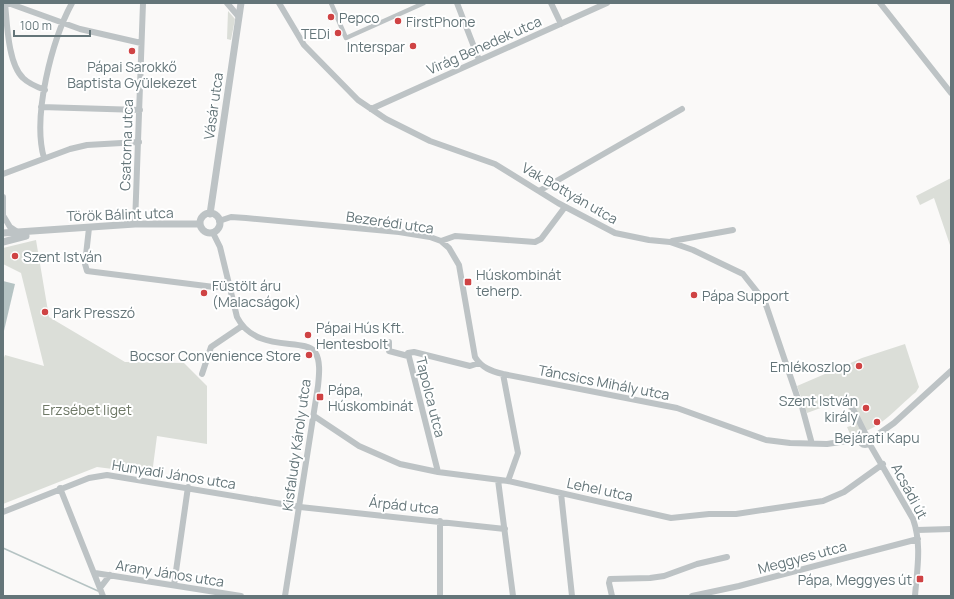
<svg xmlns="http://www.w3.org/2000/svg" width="954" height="599" font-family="Manrope,sans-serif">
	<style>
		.green { fill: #dbded8 }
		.water { fill: #b5c3c3 }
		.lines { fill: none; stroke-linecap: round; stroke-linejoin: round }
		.stream { stroke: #b5c3c3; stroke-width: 1.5 }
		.pedestrian { stroke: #bdc3c5; stroke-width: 4.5 }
		.minor { stroke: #bdc3c5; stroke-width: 6 }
		.tertiary { stroke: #bdc3c5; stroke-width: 7 }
		.poi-dot { fill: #cf4344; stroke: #fff; stroke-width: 1.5 }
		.labels { text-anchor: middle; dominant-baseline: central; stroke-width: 4; stroke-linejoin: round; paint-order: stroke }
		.poi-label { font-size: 14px; fill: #647579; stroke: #fff; text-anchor: start }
		.street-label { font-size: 14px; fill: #647579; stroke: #fff }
		.park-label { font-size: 14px; fill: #6e7866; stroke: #fff }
	</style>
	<rect width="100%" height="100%" fill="#faf9f8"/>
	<path class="green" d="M228 11 235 19 231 40 227 39Z
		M951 178V248L934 198 920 205 916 196Z
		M36 240 49 317 125 362 184 363 207 386V444L157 436 152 474 97 467 3 504V360L5 355 44 366 21 273 3 264V248Z
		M905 344 919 387 916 392C896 408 877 434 850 434L847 427 854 425 845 399 807 413 797 386 862 358Z"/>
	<path class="water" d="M3 281 15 284 3 335Z"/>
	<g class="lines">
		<path class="stream" d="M3 548 98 591"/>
		<path class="pedestrian" d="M331 3 346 38 424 3"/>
		<path class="minor" d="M5 3C7 23 8 64 23 78 29 84 37 87 45 90
			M8 3 80 29 141 43
			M227 3 239 17
			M279 3 304 45 358 100 386 119 430 141 495 164 558 203 615 233 649 240 670 242 693 250 743 274 765 302 797 396 802 407 812 444
			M457 3 479 60
			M551 3 561 24
			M880 3 951 93
			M41 107 140 110
			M371 109 607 3
			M44 158C32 116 52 40 72 3
			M3 174 70 149 87 145 139 142
			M539 191 682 109
			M3 197V220
			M4 217 10 227 19 233
			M219 221 231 217 246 218 399 232 430 237 441 241 449 248 459 265 475 357C482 368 491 371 503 374L677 408 766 440 790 443 827 444 860 439
			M135 224 143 3
			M89 228 85 264 87 271 214 287H229
			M213 233 220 247 237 317C256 354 304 337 315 352 321 361 319 376 318 386L285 596
			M441 241 455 236 535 242 541 239 565 207
			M672 241 733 230
			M389 342V351L408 356
			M202 374 211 347 242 326
			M503 374 518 453 508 481
			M852 407 866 435
			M314 416 359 446 400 464 438 472 508 481 671 518 709 514H736L823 501 844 492 883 464
			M860 440a5 5 0 1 1 10 0a5 5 0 1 1-10 0Z
			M870 440 894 423 951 371
			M869 443 913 519C922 544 917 570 915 596
			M438 472 408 353 414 352 470 366 479 363
			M498 480 513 596
			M60 488 103 596
			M561 493 572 596
			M3 512 89 478 107 475 300 507 505 529
			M917 530 951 529
			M95 573 241 596
			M174 585 188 487
			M100 588 110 575
			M440 596V521
			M612 596 609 583 610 579 650 578 664 576 697 564 727 557
			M692 596 739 586 918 539"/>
		<path class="tertiary" d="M200 223a10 10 0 1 1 20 0a10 10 0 1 1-20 0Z
			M210 214 241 3
			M3 233 135 224H200
			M3 242 26 236"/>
	</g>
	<g class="poi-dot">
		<circle cx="331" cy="17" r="4"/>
		<circle cx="398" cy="21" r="4"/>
		<circle cx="338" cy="33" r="4"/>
		<circle cx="413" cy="46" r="4"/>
		<circle cx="132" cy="51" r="4"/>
		<circle cx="15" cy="256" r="4"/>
		<rect x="464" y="278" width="8" height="8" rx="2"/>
		<circle cx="204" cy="293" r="4"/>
		<circle cx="694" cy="295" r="4"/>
		<circle cx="45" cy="312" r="4"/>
		<circle cx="308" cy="335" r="4"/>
		<circle cx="309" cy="355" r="4"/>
		<circle cx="859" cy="366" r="4"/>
		<rect x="316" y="393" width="8" height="8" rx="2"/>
		<circle cx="866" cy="408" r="4"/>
		<circle cx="877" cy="422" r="4"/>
		<rect x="916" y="575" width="8" height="8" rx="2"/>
	</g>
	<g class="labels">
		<g class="poi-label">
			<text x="339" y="17">Pepco</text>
			<text x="406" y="21">FirstPhone</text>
			<text x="330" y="33" text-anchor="end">TEDi</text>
			<text x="405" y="46" text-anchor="end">Interspar</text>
			<text x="132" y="66" text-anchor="middle">Pápai Sarokkő<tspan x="132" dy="16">Baptista Gyülekezet</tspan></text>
			<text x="23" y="256">Szent István</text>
			<text x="476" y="274">Húskombinát<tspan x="476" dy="16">teherp.</tspan></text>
			<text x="212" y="285">Füstölt áru<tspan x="212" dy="16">(Malacságok)</tspan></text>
			<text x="702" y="295">Pápa Support</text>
			<text x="53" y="312">Park Presszó</text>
			<text x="316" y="327">Pápai Hús Kft.<tspan x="316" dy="16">Hentesbolt</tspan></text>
			<text x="301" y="355" text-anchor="end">Bocsor Convenience Store</text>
			<text x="851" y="366" text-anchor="end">Emlékoszlop</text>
			<text x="328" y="389">Pápa,<tspan x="328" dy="16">Húskombinát</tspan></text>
			<text x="858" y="400" text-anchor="end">Szent István<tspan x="858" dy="16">király</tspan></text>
			<text x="877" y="437" text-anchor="middle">Bejárati Kapu</text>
			<text x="912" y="579" text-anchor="end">Pápa, Meggyes út</text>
		</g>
		<g class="street-label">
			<text transform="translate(484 45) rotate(-24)">Virág Benedek utca</text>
			<text transform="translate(213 106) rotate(-82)">Vásár utca</text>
			<text transform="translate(126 145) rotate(-88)">Csatorna utca</text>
			<text transform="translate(570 193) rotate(30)">Vak Bottyán utca</text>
			<text transform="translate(120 214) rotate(-2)">Török Bálint utca</text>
			<text transform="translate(390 222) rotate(8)">Bezerédi utca</text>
			<text transform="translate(604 382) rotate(11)">Táncsics Mihály utca</text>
			<text transform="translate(431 397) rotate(76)">Tapolca utca</text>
			<text transform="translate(296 445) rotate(-82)">Kisfaludy Károly utca</text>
			<text transform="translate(174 474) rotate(9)">Hunyadi János utca</text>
			<text transform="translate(600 489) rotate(12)">Lehel utca</text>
			<text transform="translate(910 491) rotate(62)">Acsádi út</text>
			<text transform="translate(404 505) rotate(6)">Árpád utca</text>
			<text transform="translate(802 557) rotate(-15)">Meggyes utca</text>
			<text transform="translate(170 573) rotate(9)">Arany János utca</text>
		</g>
		<g class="park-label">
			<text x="87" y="409">Erzsébet liget</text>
		</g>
	</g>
	<rect width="954" height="599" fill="none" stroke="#647579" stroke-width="8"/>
	<path d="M14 30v6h76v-6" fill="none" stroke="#647579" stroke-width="2"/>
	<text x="20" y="30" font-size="12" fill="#647579" stroke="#ffffff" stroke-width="3" paint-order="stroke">100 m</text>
</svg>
